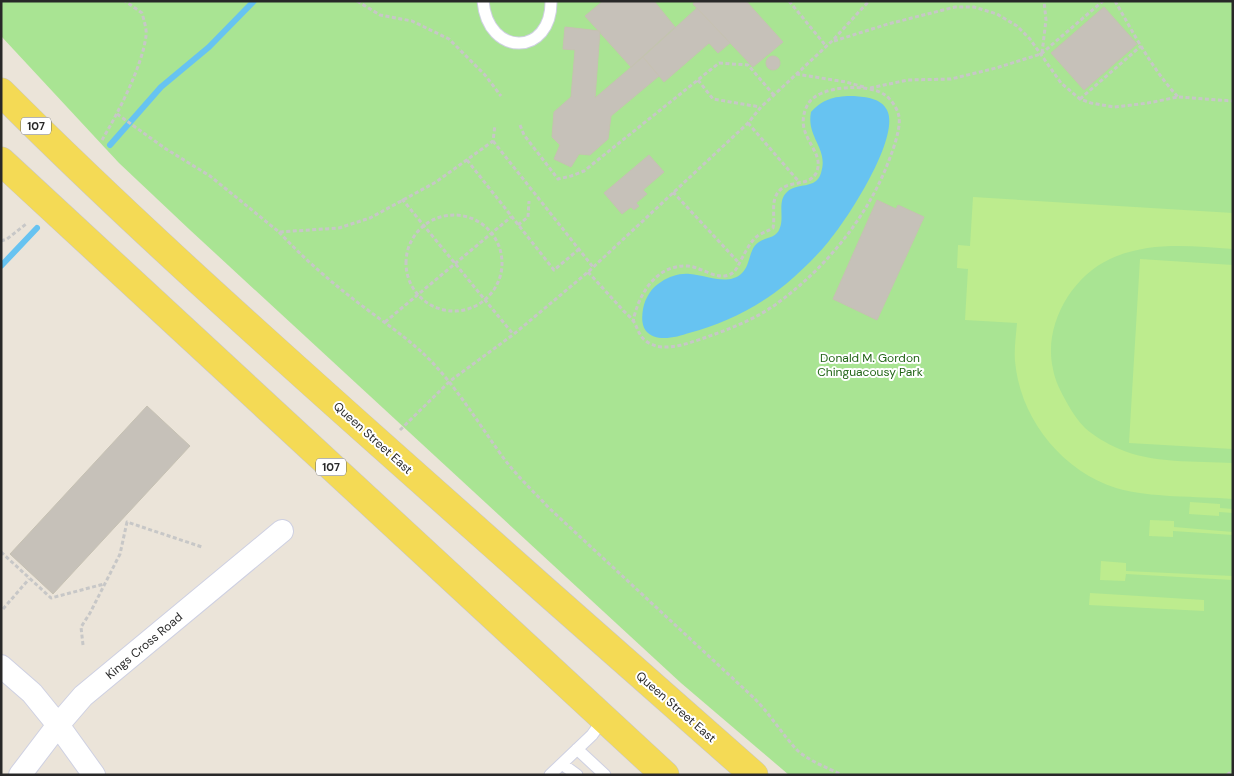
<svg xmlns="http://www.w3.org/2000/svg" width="1234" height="776" font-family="'DM Sans',sans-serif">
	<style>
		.green { fill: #a9e493 }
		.pitch { fill: #bdec8e }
		.water { fill: #67c3f1 }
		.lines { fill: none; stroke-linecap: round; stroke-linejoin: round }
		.stream { stroke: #67c3f1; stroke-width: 6 }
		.building { fill: #c6c1b9; stroke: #c6c1b3 }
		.lane-casing { stroke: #ced0e2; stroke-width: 13 }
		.street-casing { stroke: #ced0e2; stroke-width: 24 }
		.primary-casing { stroke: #c7c7c7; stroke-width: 29 }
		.path { stroke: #c7c7c7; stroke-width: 3; stroke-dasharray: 4 2.5; stroke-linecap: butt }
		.lane { stroke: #fff; stroke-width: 11 }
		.street { stroke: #fff; stroke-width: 22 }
		.primary { stroke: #f4da55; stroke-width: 28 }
		.labels { text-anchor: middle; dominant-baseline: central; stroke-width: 4; stroke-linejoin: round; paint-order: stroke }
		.shield { fill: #fff; stroke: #686868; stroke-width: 1 }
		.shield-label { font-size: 11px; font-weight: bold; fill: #282828 }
		.park-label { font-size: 12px; fill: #226517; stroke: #fff }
		.street-label { font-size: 12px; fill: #282828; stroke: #fff }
	</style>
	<rect width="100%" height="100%" fill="#ebe4d9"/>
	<path class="green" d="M1 1H1233V775H789L681 683 190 230 119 163 1 36Z"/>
	<path class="pitch" d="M973 197 1233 213V249C1191 246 1149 241 1110 259 1071 277 1043 326 1053 369 1055 381 1061 392 1067 403 1072 412 1078 421 1085 428 1094 436 1106 443 1117 448 1152 464 1195 461 1233 463V499C1197 496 1150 498 1116 488 1061 470 1020 418 1015 361 1014 348 1016 336 1017 323L965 320 968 269 957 268 958 245 970 246Z
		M1140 259 1233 265V449L1129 443Z
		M1190 502 1220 504V508L1233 509V513L1219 512V516L1189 514Z
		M1150 520 1174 521V527L1233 532V535L1173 531V537L1149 536Z
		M1101 561 1126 563V571L1233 576V580L1126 574 1125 581 1100 580Z
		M1090 593 1204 600V611L1089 605Z"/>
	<path class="water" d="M854 96C866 97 881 98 887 110 901 137 847 220 829 241 816 257 801 271 786 284 758 307 724 324 689 333 677 337 656 343 646 331 641 324 642 316 643 309 645 298 652 287 661 282 670 276 680 273 690 274 706 275 727 286 741 274 751 266 748 249 759 242 768 236 778 239 781 224 783 214 778 200 787 192 797 182 816 190 821 173 829 148 806 138 811 112 824 98 836 96 854 96Z"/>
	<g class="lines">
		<path class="stream" d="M110 145 161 87 209 47 254 1
			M1 266 37 228"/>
	</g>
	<path class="building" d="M603 1H654L675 27 631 67 585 16Z
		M695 1H746L783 42 753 67 693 4Z
		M1104 7 1137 44 1084 90 1051 53Z
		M697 8 730 43 718 53 709 43 664 82 643 57Z
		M565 27 600 31 595 98 643 57 659 76 611 116 608 139 590 155 579 154 571 167 554 159 560 145 552 137 554 112 571 97 575 50 563 49Z
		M766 63a7 7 0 1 1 14 0a7 7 0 1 1-14 0Z
		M649 155 664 172 643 190 647 194 636 203 639 206 634 210 631 207 622 214 604 193Z
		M877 200 896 209 898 205 924 217 877 320 833 299Z
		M147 406 190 446 53 594 10 554Z"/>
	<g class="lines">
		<g class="lane-casing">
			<path id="lane" d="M483 1C488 58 552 56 551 1
				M577 749 605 775
				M562 764 577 775
				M550 775 592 735 604 718"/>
		</g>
		<g class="street-casing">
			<path id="street" d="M1 666 32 693 58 725 94 775
				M20 775 58 725 83 696 282 531"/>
		</g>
		<g class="primary-casing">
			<path id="primary" d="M1 92C117 208 238 317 360 426 491 543 622 659 754 775
				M1 161 665 775"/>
		</g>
		<path class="path" d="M357 1 380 15 412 21 449 39 485 75 501 96
			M789 1 826 46
			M1115 1C1134 34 1152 69 1178 97
			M834 41 888 24 955 7H974L997 14 1017 26 1030 39 1061 83 1080 99 1091 103 1114 107 1148 103 1178 97 1233 101
			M1042 53 1046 20 1044 1
			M796 74 846 82 864 87
			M698 80 713 99 760 107
			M870 88 908 80 951 79 996 68 1041 54 1103 1
			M1080 99 1141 46
			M117 114 166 149 210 176 279 232 339 228 370 218 436 182 493 141 495 125
			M748 123 800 183
			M520 125 524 135 558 179 571 176 584 171 719 63 748 65 773 94
			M102 140C118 113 142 67 146 36 147 29 144 21 142 13L125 1
			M493 141 593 267
			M467 160 554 270 578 250
			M673 192 739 263
			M402 199 513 334
			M406 263a48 48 0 1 1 96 0a48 48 0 1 1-96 0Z
			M518 225 528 217 529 201
			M279 232C304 259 332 283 361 305 385 323 409 339 430 360 459 390 480 426 505 460 518 477 534 492 549 508L754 698C770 714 782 734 797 750 809 761 828 768 842 775
			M1 241 7 239 26 224
			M588 272C599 284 610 296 621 308 625 313 631 317 634 322 638 329 639 336 646 341 648 343 653 345 656 346 672 350 692 342 707 337 732 328 758 318 779 302 825 268 864 221 886 168 891 155 901 131 899 117 898 109 891 99 885 95 869 83 819 85 808 104 791 135 825 149 817 171 810 190 783 176 775 198 772 208 775 218 773 228 768 231 764 232 759 235 751 240 746 251 741 260 738 266 736 272 729 275 716 280 701 267 688 266 656 264 638 295 633 322
			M385 322 511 217
			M400 430 450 381 514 334 588 272 748 123 761 107 832 41 869 1
			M1 552 51 598 104 584
			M3 609 29 579
			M83 645 81 627 90 613 120 554 127 522 202 547
			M1227 775 1233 770"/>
		<use href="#lane" class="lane"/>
		<use href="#street" class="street"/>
		<use href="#primary" class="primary"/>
	</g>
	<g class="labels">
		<g class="shield">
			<rect x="21" y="117.5" width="30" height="17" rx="4"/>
			<rect x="316" y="458.5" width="30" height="17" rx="4"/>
		</g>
		<g class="shield-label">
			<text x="36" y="126">107</text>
			<text x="331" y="467">107</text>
		</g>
		<g class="park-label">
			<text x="870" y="358">Donald M. Gordon<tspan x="870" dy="14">Chinguacousy Park</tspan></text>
		</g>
		<g class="street-label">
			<text transform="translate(373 438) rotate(42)">Queen Street East</text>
			<text transform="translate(144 646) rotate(-40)">Kings Cross Road</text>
			<text transform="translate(676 707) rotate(41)">Queen Street East</text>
		</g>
	</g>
	<rect width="1234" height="776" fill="none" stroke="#282828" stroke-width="5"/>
</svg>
